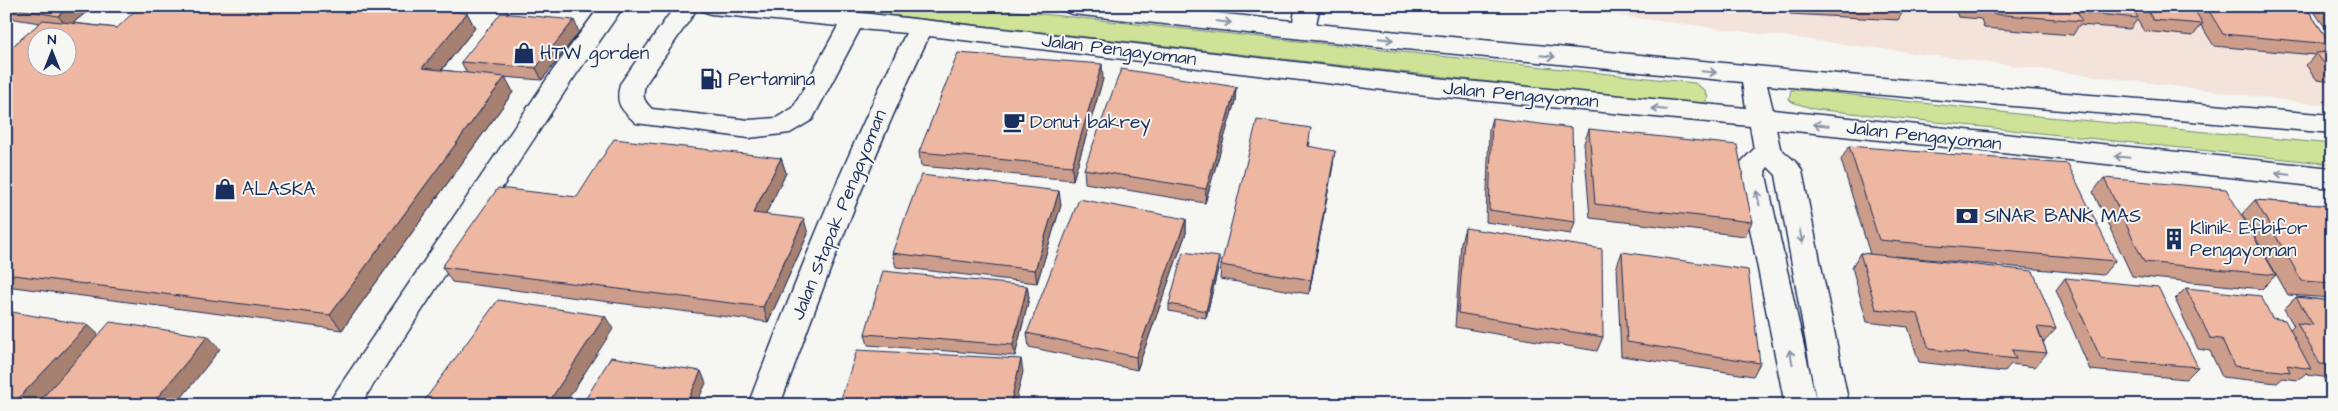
<svg xmlns="http://www.w3.org/2000/svg" width="2338" height="411" font-family="'Architects Daughter',sans-serif">
	<style>
		.built { fill: #f3e3da }
		.green { fill: #cee397; stroke: #74897a }
		.lines { fill: none; stroke-linecap: round; stroke-linejoin: round }
		.minor-casing { stroke: #1b2f5e; stroke-width: 3 }
		.minor { fill: #f6f6f2; fill-rule: evenodd }
		.wall { fill: #cc9d8a; stroke: #1b2f5e }
		.shaded-wall { fill: #a68071; stroke: #1b2f5e }
		.building { fill: #edb7a1; stroke: #1b2f5e; fill-rule: evenodd }
		.oneway { stroke: #8892a8 }
		.labels { text-anchor: middle; dominant-baseline: central; stroke-width: 4; stroke-linejoin: round; paint-order: stroke }
		.street-label { font-size: 19px; fill: #1b2f5e; stroke: #f6f6f2 }
		.poi-label { font-size: 19px; fill: #1b2f5e; stroke: #f6f6f2; text-anchor: start }
	</style>
	<rect width="100%" height="100%" fill="#f6f6f2"/>
	<filter id="ink" filterUnits="userSpaceOnUse"><feTurbulence type="fractalNoise" baseFrequency=".02" numOctaves="2"/><feDisplacementMap in="SourceGraphic" scale="10" xChannelSelector="R" yChannelSelector="G"/><feConvolveMatrix kernelMatrix="1 2 1 2 8 2 1 2 1" color-interpolation-filters="sRGB"/></filter>
	<g filter="url(#ink)">
		<path class="built" d="M1542 6H2282L2332 76V106Z"/>
		<path class="green" d="M807 6H967L1695 83 1705 91 1708 97 1705 103 1697 105Z
			M1791 90 1817 91 2027 115 2332 144V164L1814 109 1792 102 1789 99Z"/>
		<g class="lines">
			<g class="minor-casing">
				<path id="minor" d="M600 6H624L571 82 360 405H327L553 70Z
					M675 6H699L645 85C642 97 643 100 652 109L749 120 776 118 793 108 838 26 711 14 703 11 699 6H790L853 12 1435 78 1746 108 1742 82 1303 39 1072 14 1064 11 1060 6H1148L1293 21 1296 6H1320L1316 24 1859 76 2332 115V133L1767 85 1773 110 2332 168V188L1776 129 1780 148 1798 164 1802 171 1849 405H1817L1776 175 1768 167 1765 171 1817 405H1785L1738 168 1742 161 1754 149 1750 126 1435 96 929 36C872 156 825 280 780 405H748C796 279 846 154 906 33L860 29 812 120 790 133 749 138 636 123C621 109 615 105 620 84Z"/>
			</g>
			<use href="#minor" class="minor"/>
		</g>
		<path class="wall" d="M6 6H94L73 23 117 28 467 13 475 28 442 70 467 73 461 62 579 32 542 80 502 77H505L513 92 342 330 6 286V46L12 47 40 23 15 19 7 10 6 11Z
			M1787 6H1904L1905 8 1898 20 1790 14Z
			M1954 6H2305L2331 44 2322 53 2332 52V82L2317 80 2306 65 2315 55 2214 46 2201 25 2193 36 2144 31 2137 20 2130 29 2079 25 2073 35 1984 28 1981 19 1958 17Z
			M2315 6H2332V37L2312 9Z
			M1103 79 1073 180 921 166 919 152Z
			M1236 87 1235 101 1205 203 1085 183 1084 169Z
			M1492 118 1575 222 1571 234 1486 222 1489 129Z
			M1589 129 1752 222 1745 236 1590 218 1584 143Z
			M1310 142 1309 146 1333 165 1309 294 1220 279 1221 265Z
			M1849 146 2115 261 2103 275 1894 256 2056 329 2044 342H2043L2047 353 2035 367 2011 364 2004 372 1919 362 1908 327 1867 322 1852 267 1860 253 1870 254 1841 160Z
			M781 158 786 173 765 215 808 234 768 322 452 282 442 267 577 197Z
			M2104 178 2276 275 2262 289 2132 276 2093 192Z
			M2255 200 2332 206V298L2288 295 2242 214Z
			M1061 205 1037 283 896 267 892 253Z
			M1186 219V233L1137 370 1029 347 1027 333Z
			M1465 228 1603 337 1597 351 1455 327 1461 242Z
			M1622 252 1760 363 1753 376 1621 356 1617 266Z
			M1219 264 1206 318 1169 311V304Z
			M2065 278 2198 367 2186 379 2090 370 2056 290Z
			M1027 286 1029 298 1015 356 868 345 865 334Z
			M2186 288 2272 318 2290 330 2294 326 2284 309 2296 297 2332 301V385H2327L2323 377 2307 375 2306 373 2298 380 2283 378 2277 383 2222 377 2210 351 2198 349 2175 299Z"/>
		<path class="shaded-wall" d="M70 6H94L68 27 58 16Z
			M467 13 475 28 431 83 422 68Z
			M574 20 579 32 542 80 536 68Z
			M1102 64 1103 79 1073 180 1072 166Z
			M505 77 513 92 342 330 330 315Z
			M1236 87 1235 101 1205 203 1206 189Z
			M1335 151 1333 165 1309 294 1311 280Z
			M781 158 786 173 759 228 753 213Z
			M1059 191 1061 205 1037 283 1035 270Z
			M804 219 808 234 768 322 763 307Z
			M1186 219V233L1137 370 1136 357Z
			M1219 257V264L1206 318V311Z
			M1027 286 1029 298 1015 356 1013 345Z
			M605 316 613 329 564 405H547Z
			M88 325 100 336 36 405 13 404Z
			M208 336 220 349 176 405H151Z
			M1021 359 1023 372 1015 405H1010Z
			M701 371 706 383 696 405H686Z"/>
		<path class="building" d="M6 6H70L58 16 6 7Z
			M140 6H398L467 13 422 68 505 77 330 315 6 274V52L43 20 117 28ZM38 38H68V68H38Z
			M1875 6H1904L1905 8Z
			M1990 6H2074L2082 21 1993 14Z
			M2082 6H2132L2138 18 2086 13Z
			M2145 6H2192L2203 24 2153 20Z
			M2206 6H2305L2331 44 2223 34Z
			M501 13 574 20 536 68 461 62Z
			M6 46 11 47 6 51Z
			M2332 52V69L2328 68 2316 53Z
			M958 53 1102 64 1072 166 919 152Z
			M1121 69 1236 87 1206 189 1084 169Z
			M1492 118 1572 128 1575 222 1489 210Z
			M1257 120 1311 128 1308 146 1335 151 1311 280 1221 265Z
			M1589 129 1737 145 1752 222 1595 204Z
			M614 139 781 158 753 213 804 219 763 307 442 267 498 188 577 197Z
			M1849 146 2068 164 2115 261 1879 240Z
			M921 175 1059 191 1035 270 892 253Z
			M2104 178 2226 189 2276 275 2144 262Z
			M1079 199 1186 219 1136 357 1027 333Z
			M2255 200 2332 206V283L2302 281Z
			M1465 228 1602 249 1603 337 1458 313Z
			M1183 252 1219 257 1206 311 1169 304Z
			M1622 252 1748 270 1760 363 1627 342Z
			M1860 253 2033 271 2056 329 2037 327 2047 353 2012 350 2016 359 1929 349 1918 314 1876 309Z
			M883 271 1027 286 1013 345 865 334Z
			M2065 278 2158 287 2198 367 2101 359Z
			M2186 288 2261 296 2272 318 2285 320 2311 369 2287 365 2290 372 2234 366 2222 339 2210 338Z
			M2296 297 2332 301V365L2320 364 2297 323 2313 325Z
			M498 300 605 316 547 405H421Z
			M6 311 88 325 13 404 6 403Z
			M110 322 208 336 151 405H36Z
			M857 350 1021 359 1010 405H839Z
			M611 357 701 371 686 405H582Z"/>
		<defs><path id="oneway-shaft" d="M-6 0H5M1.5-3L5.5 0L1.5 3" fill="none" stroke-width="1.6" stroke-linecap="round" stroke-linejoin="round" transform="scale(1.25)"/></defs>
		<g class="oneway">
			<use href="#oneway-shaft" transform="translate(1224 22) rotate(6)"/>
			<use href="#oneway-shaft" transform="translate(1386 39) rotate(6)"/>
			<use href="#oneway-shaft" transform="translate(1548 56) rotate(6)"/>
			<use href="#oneway-shaft" transform="translate(1709 72) rotate(5)"/>
			<use href="#oneway-shaft" transform="translate(1659 109) rotate(-175)"/>
			<use href="#oneway-shaft" transform="translate(1821 125) rotate(-174)"/>
			<use href="#oneway-shaft" transform="translate(2122 157) rotate(-174)"/>
			<use href="#oneway-shaft" transform="translate(2283 174) rotate(-175)"/>
			<use href="#oneway-shaft" transform="translate(1758 198) rotate(-102)"/>
			<use href="#oneway-shaft" transform="translate(1801 236) rotate(79)"/>
			<use href="#oneway-shaft" transform="translate(1791 357) rotate(-102)"/>
		</g>
	</g>
	<defs>
		<g id="shop-bare" transform="scale(1.725)"><path d="M-5-2.5h2.3a2.7 3.5 0 0 1 5.4 0H5L5.5 6h-11ZM-1.5-2.5h3a1.5 2.3 0 0 0-3 0Z" fill="#1b2f5e" stroke="#f6f6f2" stroke-width="2.5" paint-order="stroke"/></g>
		<g id="fuel-bare" transform="scale(1.725)"><path d="M-5.5-6h7V0h2V4h1.3V-2.5L3-4.5l.8-.8L6-3V5H2.5V1h-1V6h-7ZM-4.2-4.7v3.2H.2V-4.7Z" fill="#1b2f5e" stroke="#f6f6f2" stroke-width="2.5" paint-order="stroke"/></g>
		<g id="cafe-bare" transform="scale(1.725)"><path d="M-5.5-4.5H6V0H3Q3 3.5 0 3.5H-2.5Q-5.5 3.5-5.5 0ZM3-3.2v2h1.7v-2ZM-6 4.5H4V6H-6Z" fill="#1b2f5e" stroke="#f6f6f2" stroke-width="2.5" paint-order="stroke"/></g>
		<g id="bank-bare" transform="scale(1.725)"><path d="M-6-4H6V4H-6ZM0-2.3a2.3 2.3 0 1 0 0 4.6a2.3 2.3 0 1 0 0-4.6Z" fill="#1b2f5e" stroke="#f6f6f2" stroke-width="2.5" paint-order="stroke"/></g>
		<g id="building-bare" transform="scale(1.725)"><path d="M-4-6H4V6H1V3H-1V6H-4ZM-2.5-4.3h1.7v1.8h-1.7ZM.8-4.3h1.7v1.8H.8ZM-2.5-1h1.7V.8h-1.7ZM.8-1h1.7V.8H.8Z" fill="#1b2f5e" stroke="#f6f6f2" stroke-width="2.5" paint-order="stroke"/></g>
	</defs>
	<g fill-rule="evenodd">
		<use href="#shop-bare" x="524" y="53"/>
		<use href="#fuel-bare" x="711" y="79"/>
		<use href="#cafe-bare" x="1014" y="122"/>
		<use href="#shop-bare" x="225" y="189"/>
		<use href="#bank-bare" x="1967" y="216"/>
		<use href="#building-bare" x="2174" y="239"/>
	</g>
	<g class="labels">
		<g class="street-label">
			<text transform="translate(1119 50) rotate(7)">Jalan Pengayoman</text>
			<text transform="translate(1521 95) rotate(5)">Jalan Pengayoman</text>
			<text transform="translate(1924 136) rotate(6)">Jalan Pengayoman</text>
			<text transform="translate(839 215) rotate(-68)">Jalan Stapak Pengayoman</text>
		</g>
		<g class="poi-label">
			<text x="540" y="53">HTW gorden</text>
			<text x="728" y="79">Pertamina</text>
			<text x="1030" y="122">Donut bakrey</text>
			<text x="242" y="189">ALASKA</text>
			<text x="1984" y="216">SINAR BANK MAS</text>
			<text x="2190" y="228">Klinik Efbifor<tspan x="2190" dy="22">Pengayoman</tspan></text>
		</g>
	</g>
	<rect width="2338" height="411" fill="none" stroke="#f6f6f2" stroke-width="25"/>
	<rect x="12" y="12" width="2313" height="386" fill="none" stroke="#1b2f5e" stroke-width="2" filter="url(#ink)"/>
	<g transform="translate(52 52)"><circle r="24" fill="#f6f6f2" stroke="#9ea6b7"/>
	<path d="M0-4L9 19L0 12L-9 19Z" fill="#1b2f5e"/>
	<text y="-8" font-size="14" font-weight="bold" text-anchor="middle" fill="#1b2f5e">N</text>
	</g>
</svg>
